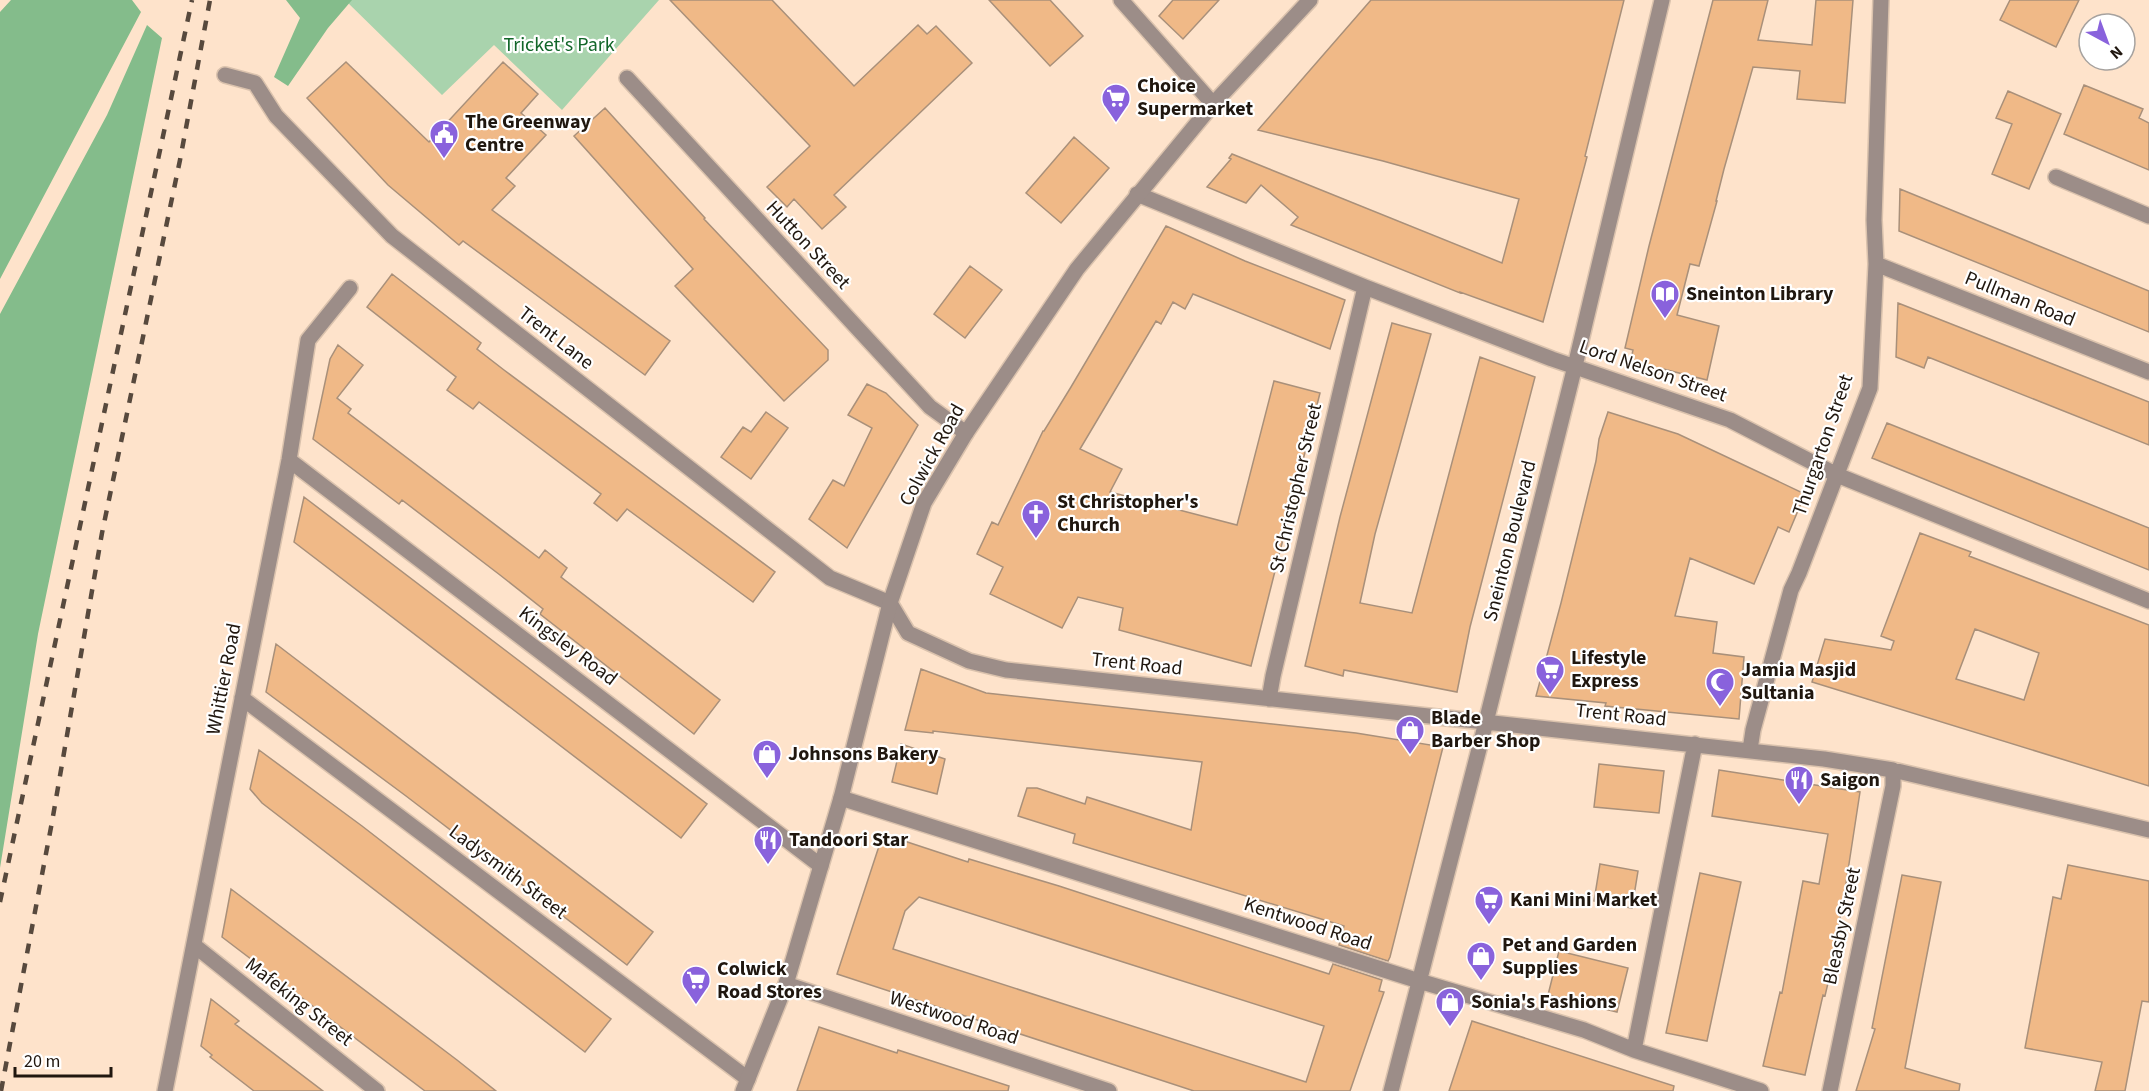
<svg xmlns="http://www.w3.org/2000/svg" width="2149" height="1091" font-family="'Source Sans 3',sans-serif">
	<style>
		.green { fill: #a9d3ad }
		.forest { fill: #84bc8b }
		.building { fill: #f0b987; stroke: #a9907a; stroke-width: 1.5; fill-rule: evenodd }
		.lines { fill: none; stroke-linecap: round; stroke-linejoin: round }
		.minor-casing { stroke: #dac2ad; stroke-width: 18 }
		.tertiary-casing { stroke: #dac2ad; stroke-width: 18 }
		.minor { stroke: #9c8d88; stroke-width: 15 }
		.tertiary { stroke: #9c8d88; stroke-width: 15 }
		.rail { stroke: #57493d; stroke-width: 4.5; stroke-dasharray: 10 10; stroke-linecap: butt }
		.labels { text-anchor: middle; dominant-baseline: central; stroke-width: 4.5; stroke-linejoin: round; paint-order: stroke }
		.park-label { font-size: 20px; fill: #126629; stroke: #fff }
		.poi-label { font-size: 20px; font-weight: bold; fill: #20170f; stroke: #fff; text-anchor: start }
		.street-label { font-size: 20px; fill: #20170f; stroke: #fff }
	</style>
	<rect width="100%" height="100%" fill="#fee3cb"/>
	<path class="green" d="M345 0H659L562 110 494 45 442 95Z"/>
	<path class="forest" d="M11 0H132L141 12 0 279V12Z
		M286 0H352L328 28 288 86 274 77 300 18Z
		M147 25 162 38 38 634 0 868V314L107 115Z"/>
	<path class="building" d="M670 0H772L854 86 918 25 927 34 936 26 972 63 834 195 846 207 822 229 794 199 787 207 767 187 810 146Z
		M989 0H1050L1083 36 1050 66Z
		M1173 0H1219L1183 39 1159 16Z
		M1371 0H1624L1585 156 1587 157 1543 322 1460 292V293L1291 225 1298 217 1261 185 1246 203 1207 187 1231 159 1229 158 1232 154 1502 263 1519 199 1383 161 1258 130Z
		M1713 0H1768L1758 40 1812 45 1816 0H1853L1845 103 1797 99 1800 71 1753 67 1724 169 1716 201H1717L1699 266 1690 264 1677 315 1719 326 1707 380 1663 369 1662 373 1630 364 1633 350 1625 348 1649 246Z
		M2010 0H2079L2056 47 2000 20Z
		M346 62 429 142 503 62 538 94 521 113 546 135 506 178 515 186 492 210 670 341 645 375 463 241 459 245 388 185 307 98Z
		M2084 85 2143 109 2139 118 2149 123V170L2064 134Z
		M2008 91 2061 114 2029 189 1992 174 2012 124 1996 118Z
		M605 108 705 218 704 219 828 350V360L784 401 675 286 693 269 574 136Z
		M1074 137 1109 168 1061 223 1026 193Z
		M1900 189 2149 291V332L1899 231Z
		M1166 226 1245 261 1345 300 1330 349 1193 294 1185 309 1173 302 1161 324 1156 321 1080 449 1122 469 1110 492 1237 525 1274 381 1320 393 1251 666 1119 630 1123 608 1078 597 1062 628 990 594 1003 567 977 554 992 522 998 525 1043 431H1044L1071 387Z
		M970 266 1002 290 965 338 934 314Z
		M392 274 481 343 477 349 504 370 775 572 753 602 627 509 617 521 594 503 601 494 479 402 473 409 447 390 456 377 367 307Z
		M1898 303 2149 402V445L1928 357 1924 368 1896 357Z
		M1392 323 1431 334 1375 534 1360 603 1412 613 1480 357 1535 377 1470 627 1457 692 1344 670 1343 676 1305 666 1340 517Z
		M338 345 363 365 337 398 351 409 348 413 539 558 545 550 567 568 561 577 720 700 694 734 540 614 543 609 500 575 402 500 399 504 313 439 330 359Z
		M867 384 886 393 918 425 847 548 809 519 833 480 844 486 872 428 848 415Z
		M766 412 788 428 751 479 721 457 743 427 751 432Z
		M1608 412 1678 434 1805 494 1789 532 1778 527 1754 584 1690 558 1675 616 1717 622 1713 653 1744 657 1739 719 1605 706 1606 703 1536 696 1561 603 1596 461 1599 439Z
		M1887 423 2149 528V570L1872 458Z
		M304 497 707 804 681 838 294 542Z
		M1920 533 1971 552 1969 556 2149 625V786L1812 682 1825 639 1891 650 1894 641 1881 636ZM1975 629 2039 653 2024 700 1956 679Z
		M276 644 653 932 627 965 406 796 266 692Z
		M921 669 986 693 1356 733 1443 747 1390 957 1388 961 1339 945 1344 926 1073 843 1075 834 1018 816 1027 788H1037L1085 804 1087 797 1191 830 1202 762 933 731V733L905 730Z
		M901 744 945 759 937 794 892 782Z
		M259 750 362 826 611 1019 585 1052 262 803 250 789Z
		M1599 764 1664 771 1659 813 1594 807Z
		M1719 770 1860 792 1845 890 1828 983 1825 996 1823 995 1805 1075 1763 1066 1780 992 1782 993 1803 881 1819 884 1828 834 1712 816Z
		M883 834 968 862 969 859 1059 886 1329 974 1333 964 1382 980 1379 991 1384 992 1350 1091H1194L837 974ZM919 897 1324 1026 1306 1082 893 949 905 911Z
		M1600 864 1638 871 1632 908 1594 901Z
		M2068 865 2149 881V1002L2142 1001 2125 1091H2095L2102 1062 2025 1048 2053 897 2061 899Z
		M1700 873 1741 882 1707 1041 1666 1033Z
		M1902 875 1941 882 1905 1068 1960 1084 1959 1091H1856L1875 1029 1872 1028Z
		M231 889 457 1060 496 1091H425L314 1007 222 937Z
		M1559 951 1628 968 1617 1012 1548 995Z
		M211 999 239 1021 235 1024 323 1091H254L210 1057 212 1055 201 1046Z
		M1472 1021 1674 1086 1673 1091H1449Z
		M819 1027 897 1053 898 1050 1009 1086 1008 1091H797Z"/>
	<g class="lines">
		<g class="minor-casing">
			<path id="minor" d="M1121 0 1213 104
				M225 75 255 83 276 116 392 236 830 578 890 603 908 633 969 661 1006 670 1824 759 1893 770 2149 830
				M627 78 930 407 966 433
				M2056 177 2149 216
				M1137 194 1365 287 1552 359 1730 420 1837 475 2149 601
				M1876 264 2149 372
				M289 460 821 866
				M242 698 748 1079
				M1269 699 1273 676 1365 287
				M1750 750 1753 730 1791 590 1799 573 1870 388 1876 264 1874 220 1881 0
				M841 798 1419 981 1584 1030 1634 1050 1761 1091
				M195 946 377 1091
				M786 984 1109 1091
				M1634 1050 1695 744
				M165 1091 289 460 308 340 350 288
				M1391 1091 1486 722 1575 366 1662 0
				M1830 1091 1893 786V770"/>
		</g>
		<g class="tertiary-casing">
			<path id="tertiary" d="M743 1091 786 984 841 798 890 603 924 503 966 433 1077 269 1213 104 1310 0"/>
		</g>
		<use href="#minor" class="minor"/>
		<use href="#tertiary" class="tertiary"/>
		<path class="rail" d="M0 902 192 0
			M1 1091 52 822 102 533 180 160 210 0"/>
	</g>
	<defs>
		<g id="supermarket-pin" transform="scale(1.5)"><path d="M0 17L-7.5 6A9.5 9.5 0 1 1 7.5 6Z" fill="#8962dc" stroke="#fff"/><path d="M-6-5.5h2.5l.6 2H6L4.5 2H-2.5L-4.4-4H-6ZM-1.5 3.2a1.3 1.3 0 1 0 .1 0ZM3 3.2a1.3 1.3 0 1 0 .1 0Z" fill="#fff"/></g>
		<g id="civic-pin" transform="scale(1.5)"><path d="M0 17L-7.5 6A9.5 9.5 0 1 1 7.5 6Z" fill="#8962dc" stroke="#fff"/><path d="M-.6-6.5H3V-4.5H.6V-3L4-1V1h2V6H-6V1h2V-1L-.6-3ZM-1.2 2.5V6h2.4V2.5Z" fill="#fff"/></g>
		<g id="library-pin" transform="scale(1.5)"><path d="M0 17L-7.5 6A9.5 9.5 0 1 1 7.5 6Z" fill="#8962dc" stroke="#fff"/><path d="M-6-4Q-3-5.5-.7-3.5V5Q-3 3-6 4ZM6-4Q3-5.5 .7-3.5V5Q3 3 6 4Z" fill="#fff"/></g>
		<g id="church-pin" transform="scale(1.5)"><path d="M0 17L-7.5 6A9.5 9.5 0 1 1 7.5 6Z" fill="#8962dc" stroke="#fff"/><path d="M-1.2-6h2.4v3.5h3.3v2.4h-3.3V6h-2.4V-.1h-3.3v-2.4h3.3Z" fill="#fff"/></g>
		<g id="mosque-pin" transform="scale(1.5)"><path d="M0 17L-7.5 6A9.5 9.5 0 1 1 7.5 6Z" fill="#8962dc" stroke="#fff"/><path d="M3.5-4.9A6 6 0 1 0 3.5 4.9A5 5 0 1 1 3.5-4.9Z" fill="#fff"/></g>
		<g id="shop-pin" transform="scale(1.5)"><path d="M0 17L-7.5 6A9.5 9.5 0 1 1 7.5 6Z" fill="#8962dc" stroke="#fff"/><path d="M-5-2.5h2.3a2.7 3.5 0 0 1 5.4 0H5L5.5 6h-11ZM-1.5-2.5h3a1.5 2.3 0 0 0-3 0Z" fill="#fff"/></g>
		<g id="restaurant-pin" transform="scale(1.5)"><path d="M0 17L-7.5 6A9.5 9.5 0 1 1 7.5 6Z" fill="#8962dc" stroke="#fff"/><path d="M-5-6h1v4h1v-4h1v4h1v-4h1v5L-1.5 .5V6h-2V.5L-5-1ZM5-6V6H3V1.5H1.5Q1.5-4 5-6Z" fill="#fff"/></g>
	</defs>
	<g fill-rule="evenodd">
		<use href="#supermarket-pin" x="1116" y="98"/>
		<use href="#civic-pin" x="444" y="134"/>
		<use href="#library-pin" x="1665" y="294"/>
		<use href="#church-pin" x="1036" y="514"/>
		<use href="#supermarket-pin" x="1550" y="670"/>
		<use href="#mosque-pin" x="1720" y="682"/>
		<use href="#shop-pin" x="1410" y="730"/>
		<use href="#shop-pin" x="767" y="754"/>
		<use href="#restaurant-pin" x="1799" y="780"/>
		<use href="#restaurant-pin" x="768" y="840"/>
		<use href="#supermarket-pin" x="1489" y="900"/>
		<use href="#shop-pin" x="1481" y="956"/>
		<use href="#supermarket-pin" x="696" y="980"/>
		<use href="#shop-pin" x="1450" y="1002"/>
	</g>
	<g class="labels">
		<g class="park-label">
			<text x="559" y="45">Tricket's Park</text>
		</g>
		<g class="poi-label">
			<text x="1137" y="86">Choice<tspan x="1137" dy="23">Supermarket</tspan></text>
			<text x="465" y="122">The Greenway<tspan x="465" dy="23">Centre</tspan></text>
			<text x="1686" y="294">Sneinton Library</text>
			<text x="1057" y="502">St Christopher's<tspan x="1057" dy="23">Church</tspan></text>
			<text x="1571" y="658">Lifestyle<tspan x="1571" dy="23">Express</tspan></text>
			<text x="1741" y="670">Jamia Masjid<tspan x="1741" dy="23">Sultania</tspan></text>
			<text x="1431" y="718">Blade<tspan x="1431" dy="23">Barber Shop</tspan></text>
			<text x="788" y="754">Johnsons Bakery</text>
			<text x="1820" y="780">Saigon</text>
			<text x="789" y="840">Tandoori Star</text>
			<text x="1510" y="900">Kani Mini Market</text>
			<text x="1502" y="945">Pet and Garden<tspan x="1502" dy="23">Supplies</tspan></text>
			<text x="717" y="969">Colwick<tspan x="717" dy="23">Road Stores</tspan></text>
			<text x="1471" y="1002">Sonia's Fashions</text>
		</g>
		<g class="street-label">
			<text transform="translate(808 245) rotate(47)">Hutton Street</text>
			<text transform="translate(2020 299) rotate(22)">Pullman Road</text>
			<text transform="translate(556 338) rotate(38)">Trent Lane</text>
			<text transform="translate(1653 371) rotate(19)">Lord Nelson Street</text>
			<text transform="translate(1823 445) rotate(-71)">Thurgarton Street</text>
			<text transform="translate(932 455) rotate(-61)">Colwick Road</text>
			<text transform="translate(1296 488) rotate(-77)">St Christopher Street</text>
			<text transform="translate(1510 541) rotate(-76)">Sneinton Boulevard</text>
			<text transform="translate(568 646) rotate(37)">Kingsley Road</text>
			<text transform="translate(1137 664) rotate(6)">Trent Road</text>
			<text transform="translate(224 679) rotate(-79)">Whittier Road</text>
			<text transform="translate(1621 715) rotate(6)">Trent Road</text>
			<text transform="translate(508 872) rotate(37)">Ladysmith Street</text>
			<text transform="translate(1308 924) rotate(18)">Kentwood Road</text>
			<text transform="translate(1842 926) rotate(-78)">Bleasby Street</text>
			<text transform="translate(299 1002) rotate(38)">Mafeking Street</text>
			<text transform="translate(954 1018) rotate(18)">Westwood Road</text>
		</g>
	</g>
	<g transform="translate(2107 42) rotate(139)"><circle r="28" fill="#ffffff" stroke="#a6a29f" stroke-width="1.5"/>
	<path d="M0-4.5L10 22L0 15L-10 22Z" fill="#8962dc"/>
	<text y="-9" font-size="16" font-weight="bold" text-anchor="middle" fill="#20170f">N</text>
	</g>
	<path d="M15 1067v9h96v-9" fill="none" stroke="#20170f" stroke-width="3"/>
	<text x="24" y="1067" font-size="18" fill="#20170f" stroke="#ffffff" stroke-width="4.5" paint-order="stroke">20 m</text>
</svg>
